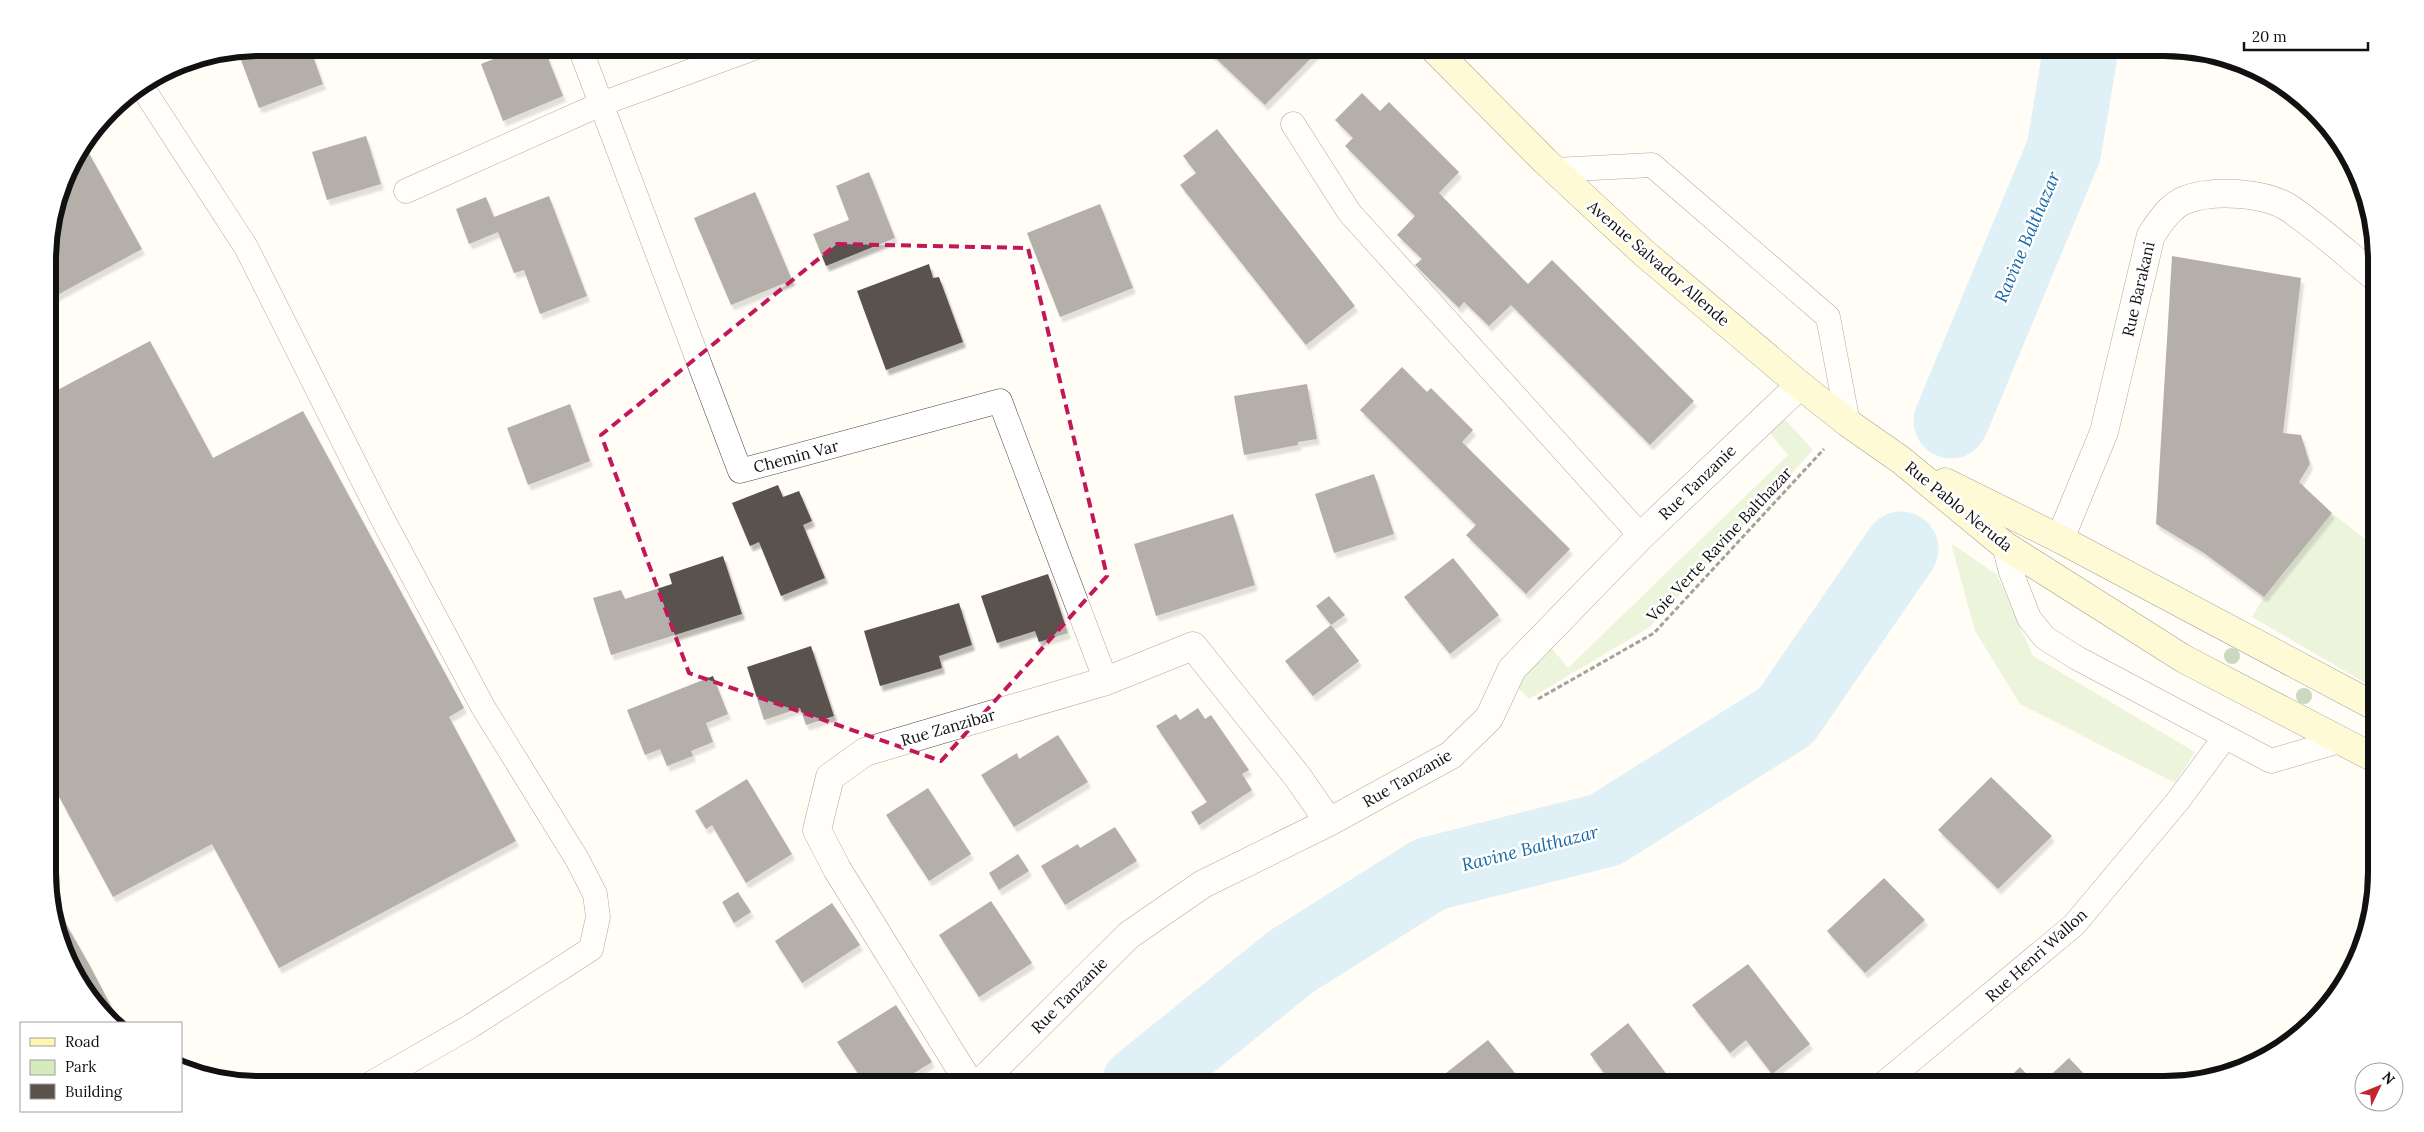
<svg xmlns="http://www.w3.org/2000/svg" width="2424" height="1132" font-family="Lora,serif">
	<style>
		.green { fill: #d5ebbd }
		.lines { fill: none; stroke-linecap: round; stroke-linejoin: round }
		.river { stroke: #b9e0f7; stroke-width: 75 }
		.building { fill: #5a524d; filter: url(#shadow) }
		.service-casing { stroke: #444; stroke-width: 25 }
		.minor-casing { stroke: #444; stroke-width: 29 }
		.secondary-casing { stroke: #333; stroke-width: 29 }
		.path { stroke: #333; stroke-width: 3; stroke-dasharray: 5 2.5; stroke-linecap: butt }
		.service { stroke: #fff; stroke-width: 24 }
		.minor { stroke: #fff; stroke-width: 28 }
		.secondary { stroke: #fff6b0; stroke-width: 28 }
		.tree { fill: #8dad7f }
		.marked { fill: none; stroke: #c2185b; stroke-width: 4; stroke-dasharray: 10 6; stroke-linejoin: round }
		.labels { text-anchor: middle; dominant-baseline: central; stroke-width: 5; stroke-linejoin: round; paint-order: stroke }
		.street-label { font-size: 16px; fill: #111; stroke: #fff }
		.water-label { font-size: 18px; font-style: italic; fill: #1768a6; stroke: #fff }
		.rim { fill: none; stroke: #111; stroke-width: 6 }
	</style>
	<defs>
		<filter id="shadow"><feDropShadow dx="3" dy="5.5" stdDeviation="1" flood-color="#0004"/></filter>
	</defs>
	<rect width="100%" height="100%" fill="#fffdf5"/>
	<path class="green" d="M1783 417 1813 450 1650 627 1529 699 1515 685 1551 647 1568 668 1788 455 1769 432Z
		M2332 513 2376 548V689L2252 617 2264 597Z
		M1951 543 1997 575 2033 656 2195 752 2175 783 2020 704 1975 631Z"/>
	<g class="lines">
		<path class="river" d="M1951 421 2064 150 2081 48
			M1139 1084 1292 961 1430 874 1605 830 1786 716 1901 549"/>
	</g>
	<path class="building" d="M260 48H310L323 84 259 108 238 52Z
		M422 48H436L424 53Z
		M521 48H544L563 96 503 121 481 64Z
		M1205 48H1321L1265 105Z
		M1362 93 1380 111 1389 102 1459 172 1439 193 1528 284 1552 260 1694 401 1650 445 1511 305 1489 326 1464 302 1459 308 1415 265 1422 259 1397 235 1415 216 1345 146 1353 138 1335 120Z
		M1217 129 1355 306 1306 345 1180 185 1196 173 1183 156Z
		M366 136 381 184 327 200 312 152Z
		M85 146 142 249 48 300V246L69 166Z
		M869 172 895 238 826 266 813 234 849 220 836 186Z
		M755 192 792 280 731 305 694 218Z
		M549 196 587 296 540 314 524 270 514 273 498 232 469 244 456 209 486 197 494 217Z
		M1100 204 1133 288 1060 317 1027 233Z
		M2172 256 2301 278 2283 433 2301 435 2310 464 2299 482 2332 513 2264 597 2204 553 2156 524Z
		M929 264 933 278 939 277 963 342 886 370 857 291Z
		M150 341 213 458 303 411 464 708 449 717 516 841 279 968 212 844 113 897 49 778 48 395Z
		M1402 367 1427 392 1431 388 1473 430 1462 442 1570 549 1526 594 1466 535 1476 525 1360 410Z
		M1307 384 1317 439 1298 442V445L1244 455 1234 396Z
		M570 404 590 461 528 485 507 428Z
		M1374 474 1394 534 1334 553 1315 494Z
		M778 485 783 497 799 491 812 521 803 525 825 578 781 596 759 542 750 546 732 503Z
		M1233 514 1255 585 1156 616 1134 544Z
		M723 556 742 614 611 655 593 598 621 590 625 599 672 584 669 574Z
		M1453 558 1499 615 1450 654 1404 597Z
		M1048 574 1068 633 1039 642 1035 631 997 643 981 596Z
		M1329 596 1345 615 1331 625 1316 606Z
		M959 603 972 645 939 656 942 668 880 686 864 631Z
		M1331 625 1359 661 1313 696 1285 661Z
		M811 646 834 716 806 725 800 708 764 720 747 667Z
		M713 676 728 714 706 723 713 742 691 751 693 756 667 766 660 749 645 755 627 710Z
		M1198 708 1205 719 1211 715 1249 770 1242 774 1252 790 1199 825 1191 812 1207 802 1156 726 1176 714 1180 720Z
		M1058 735 1088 782 1014 827 981 775 1017 753 1019 759Z
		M1991 777 2052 836 1998 889 1938 830Z
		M747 779 792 854 746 883 712 825 706 829 695 811Z
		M928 788 971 854 929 881 886 815Z
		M1115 827 1137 861 1065 905 1041 866 1078 844 1080 848Z
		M1018 854 1029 871 999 890 989 873Z
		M1884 878 1925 920 1865 973 1827 931Z
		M738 892 751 912 734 923 722 902Z
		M49 894 89 964 120 1023H113L91 1001 64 953Z
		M991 901 1032 963 979 997 939 935Z
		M832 903 860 945 802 983 775 941Z
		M1748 964 1810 1044 1772 1074 1746 1040 1730 1053 1692 1005Z
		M896 1005 932 1062 896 1084H865L837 1042Z
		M1628 1023 1674 1084H1612L1590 1054Z
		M1488 1040 1524 1084H1432Z
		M2069 1058 2090 1080 2085 1084H2041Z
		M2020 1067 2036 1084H2003Z"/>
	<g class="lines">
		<g class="service-casing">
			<path id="service" d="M580 48 740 471 1000 401 1106 681
				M142 87 246 247 382 518 483 707 577 859 595 894 598 917 591 949 471 1026 370 1084
				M1293 124 1349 212 1641 536
				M1554 170 1652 165 1828 317 1848 423
				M406 191 601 104 754 48
				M2004 545 2011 572 2029 618 2045 638 2077 658 2271 761 2343 740
				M1883 1084 2074 925 2177 802 2225 737"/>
		</g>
		<g class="minor-casing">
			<path id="minor" d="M2060 539 2104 432 2151 235C2160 222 2170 206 2185 200 2214 189 2267 192 2292 210 2321 230 2348 255 2375 277
				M970 1084 837 869 817 830 830 777 865 752 1106 681 1193 646 1297 776 1329 822
				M979 1084 1129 935 1203 884 1329 822 1451 755 1489 718 1512 669 1641 536 1800 385"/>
		</g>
		<g class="secondary-casing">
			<path id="secondary" d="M1433 48 1545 161 1644 253 1800 385 1848 423 1901 460 2004 545 2184 659 2376 759
				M1945 482 2060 539 2376 707"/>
		</g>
		<path class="path" d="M1538 699 1654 633 1824 449"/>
		<use href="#service" class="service"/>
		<use href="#minor" class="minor"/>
		<use href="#secondary" class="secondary"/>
	</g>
	<g class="tree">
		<circle cx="2232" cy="656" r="8"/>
		<circle cx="2304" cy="696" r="8"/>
	</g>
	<path d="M0 0H2424V1132H0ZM837 244 1028 248 1107 576 941 761 689 673 601 435Z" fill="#fffdf5" fill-opacity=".55" fill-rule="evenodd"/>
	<path class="marked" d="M837 244 1028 248 1107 576 941 761 689 673 601 435Z"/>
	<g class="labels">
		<g class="street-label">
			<text transform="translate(1659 263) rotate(41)">Avenue Salvador Allende</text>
			<text transform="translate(2138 289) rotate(-77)">Rue Barakani</text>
			<text transform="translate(796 456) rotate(-15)">Chemin Var</text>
			<text transform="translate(1697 482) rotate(-44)">Rue Tanzanie</text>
			<text transform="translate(1959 506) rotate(39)">Rue Pablo Neruda</text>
			<text transform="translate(1719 544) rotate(-47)">Voie Verte Ravine Balthazar</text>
			<text transform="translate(948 727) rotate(-16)">Rue Zanzibar</text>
			<text transform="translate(1407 778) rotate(-30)">Rue Tanzanie</text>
			<text transform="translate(2036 955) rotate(-42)">Rue Henri Wallon</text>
			<text transform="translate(1069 995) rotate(-45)">Rue Tanzanie</text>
		</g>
		<g class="water-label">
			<text transform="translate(2027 237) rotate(-67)">Ravine Balthazar</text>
			<text transform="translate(1530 848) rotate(-14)">Ravine Balthazar</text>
		</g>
	</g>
	<path d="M0 0H2424V1132H0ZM260 56H2164A204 204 0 0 1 2368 260V872A204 204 0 0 1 2164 1076H260A204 204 0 0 1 56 872V260A204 204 0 0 1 260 56Z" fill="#fff" fill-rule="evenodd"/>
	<path class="rim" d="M260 56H2164A204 204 0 0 1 2368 260V872A204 204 0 0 1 2164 1076H260A204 204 0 0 1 56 872V260A204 204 0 0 1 260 56Z"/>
	<rect x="20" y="1022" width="162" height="90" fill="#ffffff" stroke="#a0a0a0"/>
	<rect x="30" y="1038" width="25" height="8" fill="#fff6b0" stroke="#a0a0a0"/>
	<text x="65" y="1047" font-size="15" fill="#111111">Road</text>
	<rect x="30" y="1060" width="25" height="15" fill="#d5ebbd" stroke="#a0a0a0"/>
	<text x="65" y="1072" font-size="15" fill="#111111">Park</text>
	<rect x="30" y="1084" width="25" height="15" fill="#5a524d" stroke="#a0a0a0"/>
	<text x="65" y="1097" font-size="15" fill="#111111">Building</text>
	<g transform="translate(2379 1087) rotate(47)"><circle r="24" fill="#ffffff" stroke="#a0a0a0"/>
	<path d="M0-4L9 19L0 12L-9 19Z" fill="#c4262e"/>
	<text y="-8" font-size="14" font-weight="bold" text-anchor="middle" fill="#111111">N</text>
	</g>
	<path d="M2244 42v8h124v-8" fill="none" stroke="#111111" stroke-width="2.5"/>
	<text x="2252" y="42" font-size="15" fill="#111111" stroke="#ffffff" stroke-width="4" paint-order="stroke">20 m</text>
</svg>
